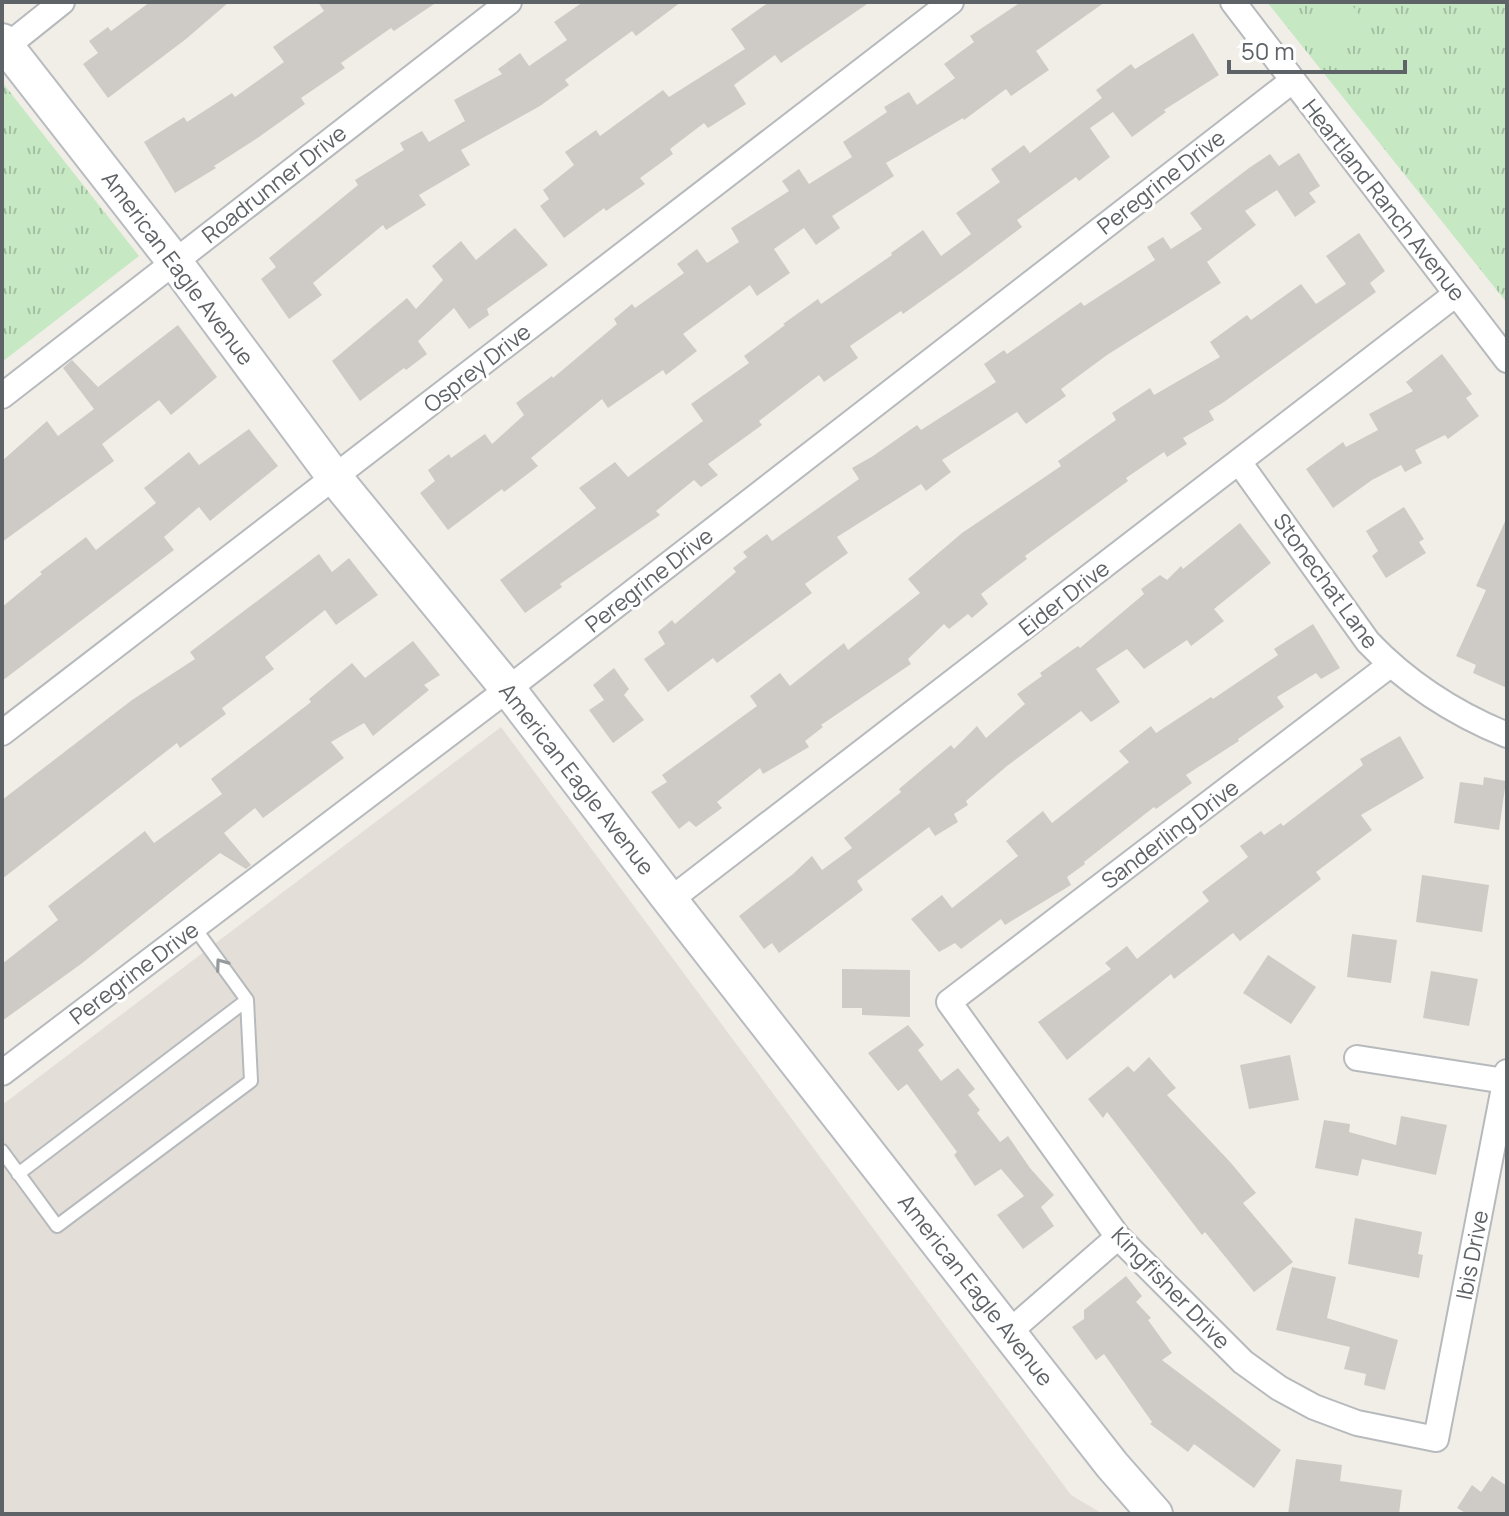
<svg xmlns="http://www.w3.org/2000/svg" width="1509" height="1516" font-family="Manrope,sans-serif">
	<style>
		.education { fill: #e3dfd8 }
		.park { fill: url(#park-tufts) }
		.pitch { fill: #c6e8c3 }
		.building { fill: #cecbc6 }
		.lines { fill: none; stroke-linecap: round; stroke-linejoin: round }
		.lane-casing { stroke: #b7babd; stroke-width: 16 }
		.street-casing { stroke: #b7babd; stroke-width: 28 }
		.secondary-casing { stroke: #b8bcc0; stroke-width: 38 }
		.lane { stroke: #fff; stroke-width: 12 }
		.street { stroke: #fff; stroke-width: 24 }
		.secondary { stroke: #fff; stroke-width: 34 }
		.oneway { stroke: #969a9c }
		.labels { text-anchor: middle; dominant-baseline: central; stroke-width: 6; stroke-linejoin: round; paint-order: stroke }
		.street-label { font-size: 22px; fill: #5e6367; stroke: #fff }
	</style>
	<defs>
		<pattern id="park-tufts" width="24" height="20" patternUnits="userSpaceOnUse" patternTransform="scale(2)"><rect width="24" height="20" fill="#c6e8c3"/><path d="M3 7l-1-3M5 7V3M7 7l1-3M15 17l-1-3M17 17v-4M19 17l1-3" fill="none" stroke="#a4c0a2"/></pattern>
	</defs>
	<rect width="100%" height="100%" fill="#f1eee7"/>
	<path class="education" d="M501 727 1071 1495 1103 1514H2V1105Z"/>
	<path class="park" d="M1267 2H1507V303Z
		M2 82 139 256 2 362Z"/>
	<path class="pitch" d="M1325 2H1350L1365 23 1336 49 1317 26 1315 13Z"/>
	<path class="building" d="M150 2H229L186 39 108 98 83 64 98 53 89 41 108 27 111 31Z
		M318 2H437L394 31 391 28 341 63 345 68 301 98 305 104 259 137 214 166 216 168 175 193 144 142 184 117 187 122 232 93 235 97 284 62 273 47 324 11Z
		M583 2H681L636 36 632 31 565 80 569 85 540 106 461 150 470 165 419 195 426 205 386 230 383 225 313 283 322 295 289 319 261 279 276 267 269 258 358 185 355 180 404 150 400 143 422 131 429 142 465 121 454 100 502 74 498 69 520 53 529 66 567 40 554 22Z
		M769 2H870L781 63 775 55 734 85 746 104 708 128 704 123 670 149 673 154 640 178 645 184 606 211 604 208 564 238 540 206 549 199 543 190 574 165 565 152 596 130 600 136 663 90 669 97 745 49 731 29Z
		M1021 2H1105L1036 51 1049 70 1011 96 1006 89 964 120 963 118 886 163 894 176 832 216 840 228 816 245 804 228 774 249 790 273 757 296 750 285 683 334 697 351 666 375 663 370 608 408 602 399 531 458 538 466 504 492 502 489 448 530 420 493 435 481 428 470 449 454 451 458 485 434 492 444 524 415 516 403 552 376 553 378 617 324 614 319 632 304 635 308 684 273 677 264 697 249 707 263 739 242 731 228 789 191 782 181 799 169 809 184 852 157 843 142 887 112 884 107 909 92 917 105 955 78 944 64 974 42 970 36Z
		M1193 33 1219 75 1164 110 1166 112 1132 137 1113 112 1090 128 1110 157 1079 181 1076 177 1017 220 1022 227 962 272 903 314 901 311 850 346 858 358 824 382 819 375 759 421 762 425 708 464 718 475 701 487 694 480 656 511 660 515 560 584 562 587 525 613 500 580 596 508 579 488 615 462 628 477 703 421 691 404 749 363 744 356 785 325 783 324 818 299 821 304 892 255 891 253 923 230 941 256 971 234 956 213 1000 182 991 169 1024 145 1030 153 1102 98 1096 90 1131 64 1135 69Z
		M1299 153 1320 186 1309 193 1316 202 1295 217 1277 190 1245 211 1256 225 1207 262 1221 283 1107 355 1061 389 1066 396 1026 424 1017 412 942 460 951 472 926 491 921 484 837 537 848 553 805 584 812 593 717 663 713 658 668 692 644 659 665 644 658 632 672 620 675 624 736 572 733 568 747 557 743 552 767 534 772 541 859 479 852 468 873 456 917 425 921 430 996 382 984 364 1004 350 1007 354 1081 302 1084 306 1155 260 1147 247 1163 237 1171 249 1202 229 1190 213 1249 168 1270 154 1279 166Z
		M515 228 548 265 487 309 489 315 469 329 454 308 418 341 427 354 406 370 404 368 360 401 332 361 407 298 416 309 443 280 432 266 461 241 476 260Z
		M1359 233 1385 271 1370 283 1376 292 1224 402 1209 411 1214 420 1183 438 1187 444 1167 457 1164 452 1126 478 1128 481 1025 556 1027 559 981 594 988 604 972 618 968 614 949 629 944 624 908 659 911 664 821 725 823 727 805 741 809 747 763 774 760 768 717 802 722 808 696 827 689 821 679 829 651 792 667 782 662 775 757 706 750 696 780 673 790 686 844 643 848 650 920 593 908 579 962 533 1061 466 1058 461 1116 420 1112 413 1150 388 1154 395 1220 357 1210 342 1247 315 1251 320 1301 284 1316 304 1346 284 1326 256Z
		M178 325 217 377 171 415 159 400 102 444 114 461 2 542V461L47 421 58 436 94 409 63 368 72 360 98 387Z
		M1442 354 1472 394 1466 398 1479 416 1448 439 1445 435 1415 450 1422 463 1405 472 1401 465 1372 480 1333 508 1306 469 1343 442 1346 447 1378 430 1369 414 1413 391 1406 382Z
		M249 429 278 466 210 521 199 507 164 537 174 550 2 681V607L42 574 40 572 86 537 96 550 156 503 144 488 189 452 199 465Z
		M1404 507 1424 539 1419 542 1426 553 1386 578 1372 556 1378 551 1366 531Z
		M1507 517V688L1473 673 1476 665 1456 656 1486 590 1476 586Z
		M1240 523 1271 563 1214 609 1224 621 1191 646 1187 640 1144 669 1127 649 1096 669 1120 702 1091 722 1081 711 1007 766 966 801 968 805 954 814 958 822 935 836 929 827 857 881 863 890 810 930 779 953 772 943 764 949 739 916 793 874 812 856 822 870 852 848 844 838 901 792 899 789 951 745 954 749 977 726 986 738 1025 704 1017 694 1042 676 1040 673 1078 646 1080 648 1144 594 1141 589 1160 575 1167 580 1181 566 1183 569Z
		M319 554 332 572 349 558 378 595 336 625 325 610 265 657 274 669 222 708 226 714 180 748 177 743 2 879V800L132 700 195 659 190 652Z
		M1313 624 1340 668 1321 679 1316 673 1277 697 1284 707 1238 739 1239 741 1186 775 1192 783 1156 809 1154 807 1084 862 1085 864 1067 877 1071 885 1005 925 1001 919 961 949 955 943 939 952 911 919 942 895 952 908 1018 856 1006 841 1043 811 1052 823 1129 762 1119 751 1151 726 1156 733 1211 697 1213 699 1278 655 1274 649Z
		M413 641 440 675 424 685 429 690 373 736 364 723 331 742 344 758 263 818 255 808 224 833 251 865 246 869 220 853 81 964 2 1021V964L58 920 48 906 145 831 154 843 222 794 211 779 311 702 309 699 352 663 365 678Z
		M614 668 629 689 624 695 644 720 613 743 589 710 604 700 593 685Z
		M1400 736 1424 778 1361 815 1372 830 1316 872 1321 879 1240 941 1233 933 1174 979 1171 974 1067 1060 1038 1022 1111 969 1105 963 1127 946 1137 959 1209 901 1202 892 1248 857 1240 846 1261 831 1264 835 1281 823 1283 826 1363 765 1360 759Z
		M1484 777 1506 781 1499 830 1454 823 1460 782 1483 785Z
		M1422 875 1489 885 1482 932 1416 922Z
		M1352 934 1397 940 1391 983 1347 977Z
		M1268 955 1316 987 1291 1024 1243 993Z
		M842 969 910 970V1017L862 1015V1008H842Z
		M1431 971 1478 979 1469 1026 1423 1018Z
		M908 1025 924 1045 918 1050 941 1081 958 1068 975 1089 968 1095 980 1110 977 1113 1000 1142 1008 1136 1030 1168 1054 1195 1041 1207 1054 1226 1023 1249 997 1215 1024 1196 1001 1169 975 1186 954 1155 957 1152 907 1084 898 1091 868 1053Z
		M1290 1055 1299 1100 1249 1109 1240 1065Z
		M1149 1057 1176 1088 1167 1095 1231 1163 1256 1193 1243 1203 1293 1262 1254 1292 1205 1232 1202 1235 1107 1112 1103 1118 1088 1099 1128 1066 1134 1072Z
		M1401 1116 1447 1125 1436 1175 1362 1159 1358 1176 1315 1168 1324 1120 1350 1124 1349 1132 1396 1145Z
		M1355 1218 1422 1232 1418 1254 1423 1255 1419 1278 1348 1264Z
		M1292 1267 1336 1277 1327 1318 1398 1340 1385 1390 1364 1385 1366 1374 1344 1369 1350 1347 1276 1330Z
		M1126 1276 1142 1296 1136 1302 1151 1318 1148 1320 1172 1353 1162 1360 1281 1450 1254 1488 1194 1444 1188 1452 1150 1424 1152 1422 1104 1354 1096 1360 1072 1327 1084 1319V1310Z
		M1296 1459 1342 1465 1340 1481 1402 1490 1399 1514H1288Z
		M1492 1476 1507 1486V1514H1467L1457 1508 1472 1485 1481 1492Z"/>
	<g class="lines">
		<g class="lane-casing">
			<path id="lane" d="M2 1151 57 1226 251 1081 247 1000 194 927
				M18 1174 247 1000"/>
		</g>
		<g class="street-casing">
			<path id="street" d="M1233 2 1507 360
				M7 46 62 2
				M2 396 509 2
				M1239 462 1368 642C1408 684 1453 713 1507 735
				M1390 665 949 1002 1118 1237 1243 1362 1279 1388 1314 1407 1357 1423 1436 1439 1507 1072
				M2 733 951 2
				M670 900 1456 294
				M1357 1058 1505 1081
				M2 1073 508 689 1292 81
				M1009 1332 1118 1237"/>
		</g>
		<g class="secondary-casing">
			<path id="secondary" d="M2 41 174 261 335 478 508 689 670 900 1112 1465 1155 1514"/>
		</g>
		<use href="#lane" class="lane"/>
		<use href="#street" class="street"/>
		<use href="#secondary" class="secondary"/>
	</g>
	<defs><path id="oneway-chevron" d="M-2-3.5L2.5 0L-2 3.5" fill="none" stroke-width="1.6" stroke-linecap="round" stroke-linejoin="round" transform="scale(2)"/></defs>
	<use class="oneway" href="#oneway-chevron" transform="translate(221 964) rotate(-126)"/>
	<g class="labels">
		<g class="street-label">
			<text transform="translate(1161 182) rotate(-38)">Peregrine Drive</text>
			<text transform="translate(274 184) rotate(-38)">Roadrunner Drive</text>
			<text transform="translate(1384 200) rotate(52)">Heartland Ranch Avenue</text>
			<text transform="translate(178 268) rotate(53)">American Eagle Avenue</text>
			<text transform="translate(477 368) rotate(-38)">Osprey Drive</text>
			<text transform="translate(649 580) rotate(-38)">Peregrine Drive</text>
			<text transform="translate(1326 581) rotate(54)">Stonechat Lane</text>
			<text transform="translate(1064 598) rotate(-38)">Eider Drive</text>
			<text transform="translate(577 779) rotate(52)">American Eagle Avenue</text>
			<text transform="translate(1170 834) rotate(-37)">Sanderling Drive</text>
			<text transform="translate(134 973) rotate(-37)">Peregrine Drive</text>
			<text transform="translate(1472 1255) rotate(-79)">Ibis Drive</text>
			<text transform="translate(1171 1288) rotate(46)">Kingfisher Drive</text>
			<text transform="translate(976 1290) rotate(52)">American Eagle Avenue</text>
		</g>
	</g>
	<rect width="1509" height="1516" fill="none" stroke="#5e6367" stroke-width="8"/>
	<path d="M1229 60v12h176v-12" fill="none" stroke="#5e6367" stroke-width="4"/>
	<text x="1241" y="60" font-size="24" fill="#5e6367" stroke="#ffffff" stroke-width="6" paint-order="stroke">50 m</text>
</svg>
